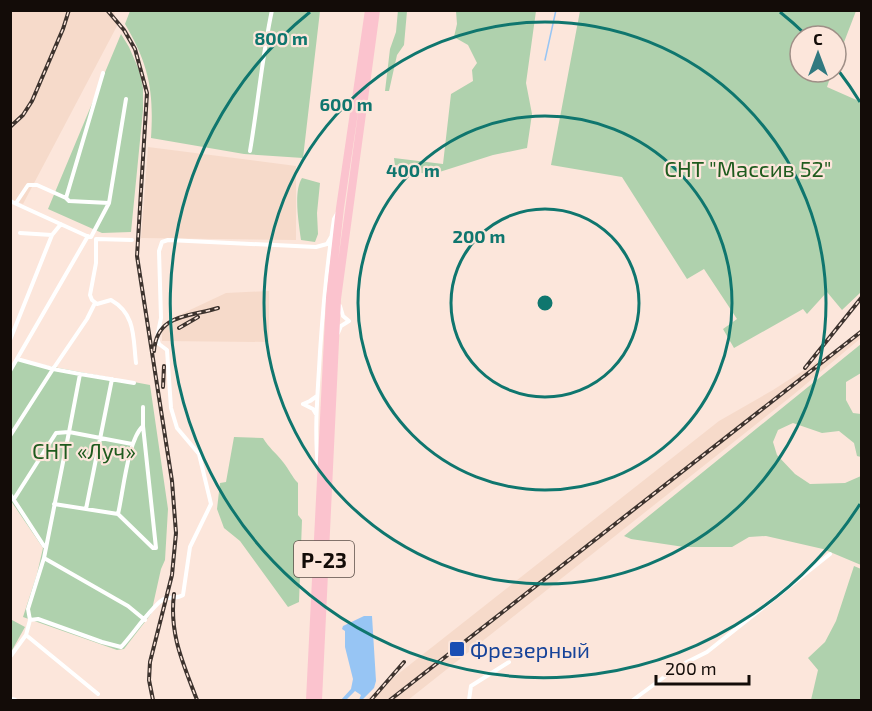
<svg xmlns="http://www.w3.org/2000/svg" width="872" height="711" font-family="'Exo 2',sans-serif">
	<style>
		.built { fill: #f6daca }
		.green { fill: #afd1ad }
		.water { fill: #97c5f4 }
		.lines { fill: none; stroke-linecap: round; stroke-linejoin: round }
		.stream { stroke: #97c5f4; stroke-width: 1.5 }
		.minor { stroke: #fff; stroke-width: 4 }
		.tertiary { stroke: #fff; stroke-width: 4.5 }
		.trunk { stroke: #fbc3ce; stroke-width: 8 }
		.rail-casing { stroke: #3d332e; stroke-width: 4 }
		.rail { stroke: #fce6db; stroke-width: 1.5; stroke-dasharray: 4.5; stroke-linecap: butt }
		.ring { fill: none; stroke: #0f766e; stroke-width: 3 }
		.transit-dot { fill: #1a4fb4; stroke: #fce6db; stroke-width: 2 }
		.labels { text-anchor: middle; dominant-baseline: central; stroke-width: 4.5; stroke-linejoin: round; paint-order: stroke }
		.shield { fill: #fce6db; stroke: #594d47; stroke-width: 1.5 }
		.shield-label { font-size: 21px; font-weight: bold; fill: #130c08 }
		.park-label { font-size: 22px; fill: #1f5b1e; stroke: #fce6db }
		.transit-label { font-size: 22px; fill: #164399; stroke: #fce6db; text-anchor: start }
		.centre { fill: #0f766e; stroke: #fce6db; stroke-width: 3 }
		.ring-label { font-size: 18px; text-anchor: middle; font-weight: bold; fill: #0f766e; stroke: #fce6db; stroke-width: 4.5; stroke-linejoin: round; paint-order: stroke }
	</style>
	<rect width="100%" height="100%" fill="#fce6db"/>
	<path class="built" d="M10 11H114L117 26 23 204 11 199Z
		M148 147 296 166V240L141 238Z
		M269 291V342L162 341V328L175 317 226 293Z
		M861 329V338L793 395 408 700H365L719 421 773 390 835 350Z"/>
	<path class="green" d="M398 10 407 11 404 45 397 55 389 91H385L390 49 396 32Z
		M130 11H320L303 158 244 154 151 138C154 91 149 65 125 24Z
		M456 11H536L526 83 532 114 527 148 493 155 430 175 395 166 394 158 443 164 451 94 473 81 472 70 477 63 468 45 454 37 457 24Z
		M580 11H856L836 63V36H800V72H832L827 87 861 102V292L842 310 827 292 807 314 803 309 734 348 723 329 737 319 704 269 687 279 622 177 551 165Z
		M121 34 129 47 139 70 143 88V110L131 232 102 233 48 209Z
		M302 178 320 183 317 213 318 234 315 242 301 240C299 224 293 192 302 178Z
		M861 344V373L846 382V400L853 413 861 414V457L857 456 854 443 839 431 822 433 793 423 778 430 773 442 777 455 795 474 810 484 845 483 861 476V565L823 549 766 536 749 537 732 547H684L631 539 624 536Z
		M16 358 48 366 150 385 168 509 165 560 161 569 151 614 124 649 117 650 23 617 37 574 43 548 11 501 10 368Z
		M234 437 263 438C269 448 276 453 283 462 289 469 292 477 298 483V515L302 520 299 602 288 607 240 541 224 528 217 509 220 483 226 482Z
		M854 566 861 569V700H811L818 670 808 658 825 642 836 621Z
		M12 620 25 627 11 652V622Z"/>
	<path class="water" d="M364 616H372L376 681 374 688 362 700H359L361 695 355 691 346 700H341L351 689 353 679 345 647V631L342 629 343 626Z"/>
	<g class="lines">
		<path class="stream" d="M545 60 556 10"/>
		<path class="minor" d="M103 73 66 198 69 201 109 203
			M250 151C258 104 262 57 272 10
			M10 201 89 237
			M16 203 28 185H37L66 198
			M52 235 61 224
			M91 237 109 203 126 99
			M96 239V263L90 295 92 300 97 304 111 300C136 314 133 338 136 363
			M96 239 132 240
			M338 333 341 326 349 321 343 316 340 306
			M10 340 52 235 20 233
			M17 359 53 369 87 319 95 303
			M10 371 88 236
			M80 374 134 383
			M303 404 313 409 316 414
			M303 404 310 401 317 396
			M10 436 53 369 80 374 69 432 56 433 14 499
			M132 444 69 432 44 558 28 609 30 620 38 619 102 642 121 647C130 638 155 602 164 599 171 596 177 599 183 595L190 547 211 504 199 454 177 428 171 408 167 350 159 344 157 338 161 318 159 251 162 242 168 240 316 247 327 244 331 237
			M318 467C314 428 318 390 320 352 323 307 327 263 334 219L338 212
			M10 494 44 546
			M54 504 118 514C123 493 128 439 143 426V407
			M86 509 112 379
			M118 514 153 548H156L143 426
			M44 558 128 606 145 620
			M26 635 98 694
			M10 657 26 635 30 620
			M469 700 471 686 509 662
			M633 700 679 666 707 652 830 554"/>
		<path class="tertiary" d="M10 699 15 700"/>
		<path class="trunk" d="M310 700 330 298 340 208 369 10
			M318 700 337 299 376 10"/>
		<g class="rail-casing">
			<path id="rail" d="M107 10 124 30 135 49 147 93 137 256 172 481 176 533 172 575 150 662 149 680 153 700
				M10 127 23 115 32 101 63 29 69 10
				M179 328 198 317
				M154 351C157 313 190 317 218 308
				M805 368 862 297
				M163 387 164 366
				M174 594C169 634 183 663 197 700
				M371 700 404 662
				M390 700 862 331"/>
		</g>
		<use href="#rail" class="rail"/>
	</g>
	<g class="ring">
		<circle cx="545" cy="303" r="94"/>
		<circle cx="545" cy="303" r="187"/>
		<circle cx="545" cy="303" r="281"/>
		<path d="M860 504A374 374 0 1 1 310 12M780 12A374 374 0 0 1 805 34M838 70A374 374 0 0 1 860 102"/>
	</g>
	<rect class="transit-dot" x="449" y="641" width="16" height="16" rx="3"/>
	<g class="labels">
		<rect class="shield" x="294" y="541" width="60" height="36" rx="4.5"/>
		<g class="shield-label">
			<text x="324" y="559">Р-23</text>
		</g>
		<g class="park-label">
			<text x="748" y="168">СНТ "Массив 52"</text>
			<text x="84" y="450">СНТ «Луч»</text>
		</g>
		<g class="transit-label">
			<text x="470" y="649">Фрезерный</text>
		</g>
	</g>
	<circle cx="545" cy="303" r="9" class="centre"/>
	<g class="ring-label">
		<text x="281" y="45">800 m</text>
		<text x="346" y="111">600 m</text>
		<text x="413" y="177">400 m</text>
		<text x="479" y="243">200 m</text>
	</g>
	<rect width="872" height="711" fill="none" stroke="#130c08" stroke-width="24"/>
	<g transform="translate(818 54)"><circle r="28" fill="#fce6db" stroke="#9f8f87" stroke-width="1.5"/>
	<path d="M0-4.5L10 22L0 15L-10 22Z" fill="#317980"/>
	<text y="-9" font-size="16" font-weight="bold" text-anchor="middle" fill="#130c08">С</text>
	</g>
	<path d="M656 675v9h93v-9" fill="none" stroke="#130c08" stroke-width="3"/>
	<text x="665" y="675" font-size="18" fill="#130c08" stroke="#fce6db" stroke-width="4.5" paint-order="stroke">200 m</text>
</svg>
